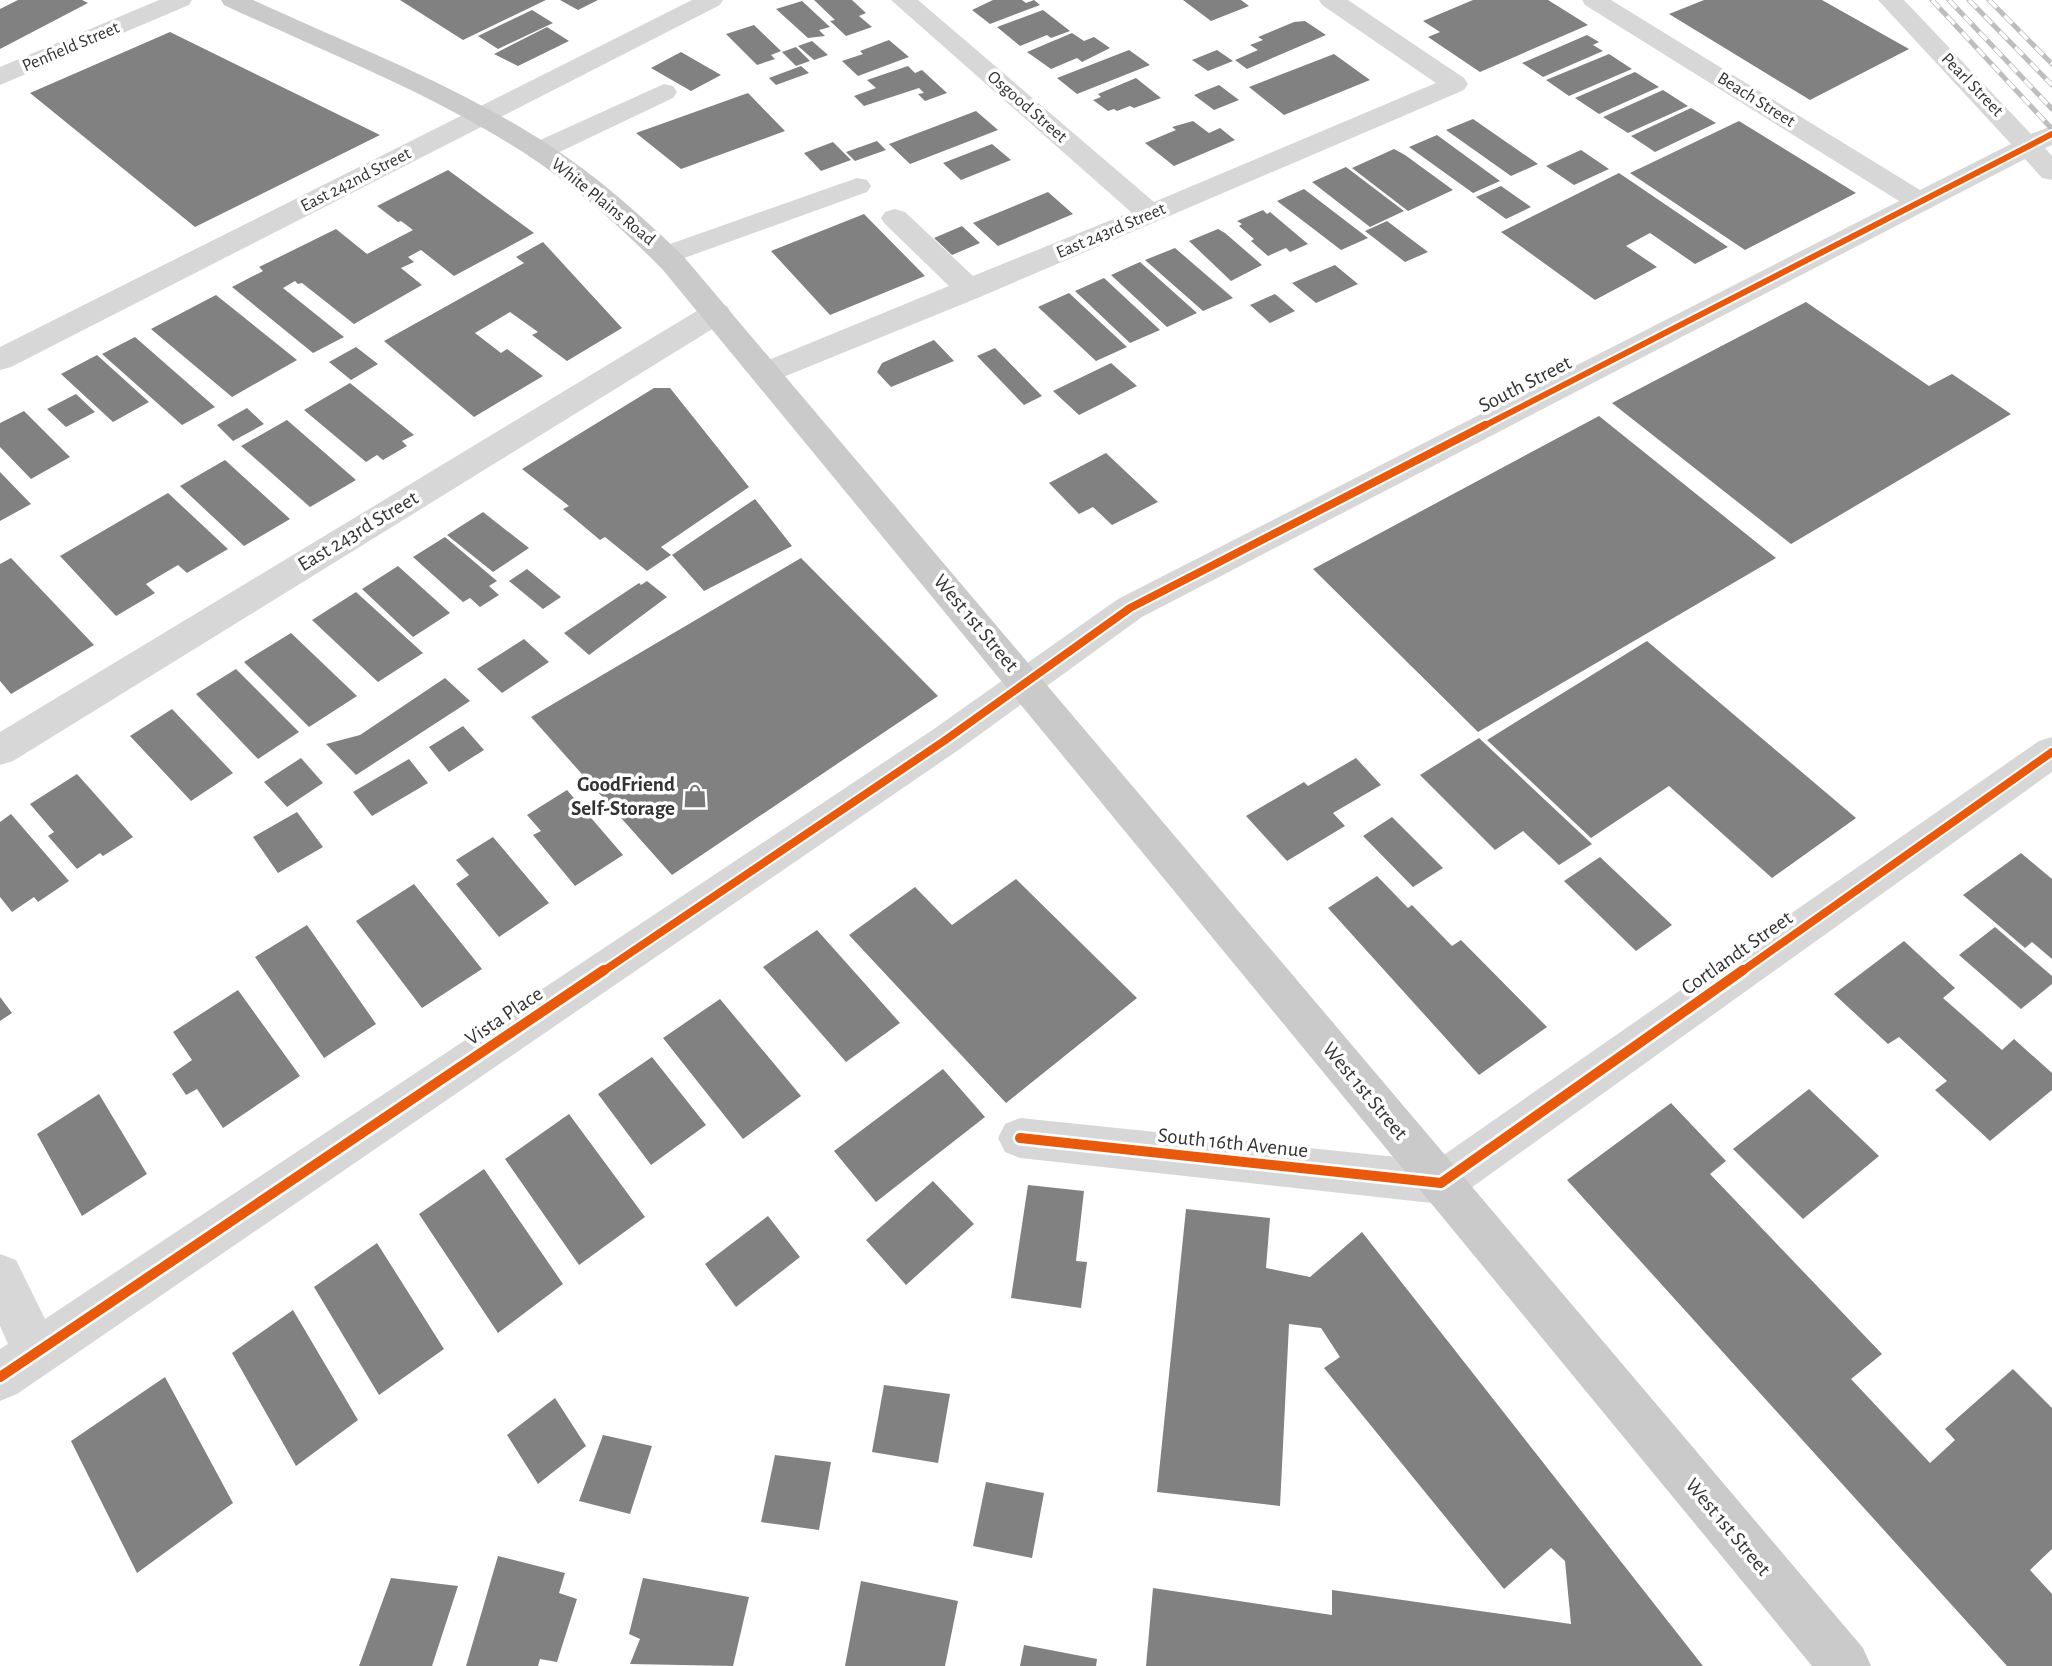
<svg xmlns="http://www.w3.org/2000/svg" width="2052" height="1666" font-family="'Alegreya Sans',sans-serif">
	<style>
		.building { fill: #818181 }
		.lines { fill: none; stroke-linecap: round; stroke-linejoin: round }
		.minor { fill: #d7d7d7; fill-rule: evenodd }
		.major { fill: #cacaca; fill-rule: evenodd }
		.rail-casing { stroke: #bebebe; stroke-width: 5 }
		.rail { stroke: #fff; stroke-width: 3.5; stroke-dasharray: 11; stroke-linecap: butt }
		.cycleway-far2-casing { stroke: #fff; stroke-width: 10 }
		.cycleway-far1-casing { stroke: #fff; stroke-width: 12 }
		.cycleway-casing { stroke: #fff; stroke-width: 15 }
		.cycleway-far2 { stroke: #e8590c; stroke-width: 6 }
		.cycleway-far1 { stroke: #e8590c; stroke-width: 8 }
		.cycleway { stroke: #e8590c; stroke-width: 10 }
		.labels { text-anchor: middle; dominant-baseline: central; stroke-width: 7; stroke-linejoin: round; paint-order: stroke }
		.far-street-label { font-size: 18px; fill: #333; stroke: #fff }
		.street-label { font-size: 21px; fill: #333; stroke: #fff }
		.poi-label { font-size: 21px; font-weight: bold; fill: #333; stroke: #fff; text-anchor: end }
	</style>
	<rect width="100%" height="100%" fill="#fff"/>
	<path class="building" d="M18 0H82L88 3 0 49V9Z
		M400 0H546L463 40Z
		M560 0H598L578 10Z
		M814 0H852L866 13 859 16 872 27 846 36 830 21 835 20Z
		M993 0H1022L1026 3 1034 0 1040 5 990 24 972 10Z
		M1183 0H1241L1249 6 1211 21Z
		M1473 0H1548L1588 25 1480 72 1428 37 1440 32 1423 21Z
		M1704 0H1822L1909 49 1810 100 1669 14Z
		M802 1 830 27 819 30 825 36 808 38 776 9Z
		M532 10 553 23 498 49 478 36Z
		M1043 10 1070 31 1051 38 1047 35 1020 46 997 27Z
		M1305 21 1326 35 1247 69 1235 60 1258 50 1250 45 1263 40 1258 37 1294 22Z
		M754 25 781 51 771 55 775 59 757 65 726 34Z
		M547 27 569 41 518 66 494 54Z
		M170 32 380 135 195 227 30 93Z
		M1072 33 1084 41 1094 37 1110 48 1082 62 1077 58 1051 69 1027 52Z
		M1587 35 1599 42 1593 45 1603 51 1543 77 1522 63Z
		M889 40 909 57 858 76 842 61 863 54 860 51Z
		M812 41 828 55 814 60 798 46Z
		M796 47 810 61 796 66 782 52Z
		M1129 50 1150 65 1077 94 1057 78Z
		M1217 50 1233 61 1208 71 1192 60Z
		M681 52 721 75 691 91 651 68Z
		M1334 54 1370 80 1284 115 1249 87Z
		M1609 54 1632 69 1569 96 1546 80Z
		M801 66 809 73 776 85 769 78Z
		M908 66 915 73 922 70 947 93 925 101 918 94 924 93 919 88 864 106 854 96 876 88 867 80Z
		M1635 72 1659 87 1599 114 1575 98Z
		M1136 78 1161 98 1134 108 1130 106 1117 111 1114 109 1108 111 1093 100 1101 97 1098 94Z
		M1219 85 1239 100 1214 110 1194 95Z
		M1663 90 1688 106 1628 133 1603 117Z
		M748 93 785 131 681 169 636 133Z
		M1691 108 1716 123 1655 152 1631 136Z
		M976 111 998 130 910 164 889 144Z
		M1473 119 1538 164 1511 176 1446 130Z
		M1193 121 1209 133 1220 128 1235 140 1174 166 1145 143 1176 130 1172 127Z
		M1739 121 1856 193 1745 250 1630 173Z
		M1437 135 1500 181 1473 193 1409 147Z
		M877 141 886 150 855 161 846 152Z
		M833 142 851 160 821 171 804 153Z
		M992 144 1011 160 961 180 943 163Z
		M1394 149 1405 155 1453 190 1408 211 1352 168Z
		M1581 150 1609 169 1574 185 1546 166Z
		M1346 167 1404 211 1370 227 1312 182Z
		M448 170 534 233 454 276 421 250 408 257 414 262 401 268 422 285 354 324 302 283 298 284 295 281 283 288 344 337 313 353 232 287 263 271 259 267 336 229 367 254 413 230 401 221 398 222 377 206Z
		M1619 173 1728 247 1695 264 1650 233 1626 246 1657 267 1595 300 1501 232Z
		M1501 186 1531 207 1506 219 1476 197Z
		M1304 189 1368 238 1341 250 1277 201Z
		M1048 192 1073 214 998 246 973 223Z
		M1263 210 1267 214 1270 212 1308 244 1290 252 1286 248 1268 256 1251 241 1254 239 1239 226 1242 224 1237 221Z
		M864 214 925 276 830 315 771 251Z
		M1387 221 1428 252 1405 262 1365 231Z
		M962 226 980 243 952 255 934 238Z
		M1218 229 1225 233 1262 265 1231 281 1189 241Z
		M543 242 622 328 567 361 532 335 538 332 510 312 475 333 501 353 507 349 543 376 474 417 384 341 524 263 516 257Z
		M1175 248 1233 298 1203 311 1145 260Z
		M1140 262 1197 313 1167 327 1111 275Z
		M1335 265 1358 284 1316 303 1292 283Z
		M1104 278 1160 330 1130 343 1075 291Z
		M1069 293 1127 347 1096 361 1038 307Z
		M1275 294 1295 311 1270 323 1250 305Z
		M216 295 297 360 232 397 151 329Z
		M1806 302 1929 386 1952 374 2011 414 1791 544 1612 403Z
		M135 337 215 407 182 425 102 354Z
		M934 340 954 361 891 387 877 372 882 363Z
		M356 347 378 364 351 380 329 362Z
		M995 348 1042 396 1024 405 977 356Z
		M97 355 149 402 113 422 61 374Z
		M1111 363 1137 386 1079 415 1053 391Z
		M350 383 414 435 402 441 407 446 383 460 377 455 366 462 304 410Z
		M654 388H670L749 487 661 547 671 555 647 571 605 537 600 540 563 509 569 506 522 469Z
		M76 394 95 412 66 427 47 409Z
		M247 408 264 424 233 441 217 425Z
		M24 411 70 457 31 479 0 447V423Z
		M1599 416 1776 558 1478 732 1313 569Z
		M287 420 356 480 310 507 241 446Z
		M1106 453 1158 502 1112 525 1093 507 1079 514 1049 483Z
		M225 460 290 519 244 546 180 486Z
		M0 472 31 504 0 521Z
		M168 493 228 549 187 573 178 565 146 584 155 593 116 616 60 556Z
		M755 499 792 546 704 591 672 555Z
		M483 512 529 548 493 572 447 535Z
		M445 537 497 581 489 586 499 595 480 607 470 598 463 602 413 557Z
		M11 558 94 645 11 694 0 681V564Z
		M801 558 938 696 672 875 531 717Z
		M398 566 450 613 413 637 362 589Z
		M527 569 561 597 543 609 509 581Z
		M647 581 667 597 589 655 564 633 639 583 641 585Z
		M356 592 423 653 378 682 312 620Z
		M291 633 357 696 309 727 244 662Z
		M524 639 549 662 502 693 477 669Z
		M1647 641 1856 818 1772 878 1669 786 1591 838 1487 740Z
		M236 669 299 732 258 759 196 694Z
		M445 678 470 701 356 775 326 744 360 735Z
		M172 709 233 773 191 801 130 736Z
		M463 726 484 750 449 772 429 747Z
		M1479 738 1592 844 1559 865 1523 831 1495 850 1420 775Z
		M301 758 323 783 287 807 264 782Z
		M1356 758 1381 785 1333 813 1345 826 1287 861 1246 816 1304 782 1308 786Z
		M409 759 428 783 372 816 353 792Z
		M77 774 133 837 103 856 100 853 77 869 48 836 54 832 30 804Z
		M567 790 623 855 575 886 533 835 541 831 527 815Z
		M297 812 323 847 278 873 253 837Z
		M11 814 69 881 38 902 34 897 12 912 0 897V822Z
		M1392 817 1443 868 1413 887 1363 836Z
		M493 837 549 903 499 937 456 884 469 875 456 860Z
		M2021 853 2052 879V959L2032 942 2025 948 1963 895Z
		M1600 857 1672 925 1636 951 1564 881Z
		M1377 876 1408 908 1412 905 1452 946 1461 940 1547 1027 1479 1075 1328 908Z
		M1016 879 1137 998 1006 1103 849 935 915 887 952 925Z
		M414 884 482 969 422 1008 356 921Z
		M307 925 376 1024 324 1058 255 957Z
		M1995 927 2052 976V984L2021 1009 1959 955Z
		M817 930 900 1023 846 1062 763 967Z
		M1904 941 1955 988 1943 998 2002 1050 2014 1039 2052 1073V1090L1990 1141 1935 1090 1947 1081 1899 1037 1888 1044 1834 994Z
		M238 990 300 1076 223 1128 197 1089 186 1095 172 1074 192 1060 173 1032Z
		M0 997 12 1013 0 1021Z
		M720 999 801 1096 743 1139 663 1038Z
		M652 1057 706 1125 651 1165 598 1094Z
		M943 1069 985 1117 876 1202 834 1151Z
		M1809 1089 1879 1156 1803 1219 1733 1149Z
		M99 1094 147 1174 82 1216 37 1134Z
		M1671 1103 1726 1161 1710 1174 1882 1354 1851 1379 1930 1463 1955 1440 1945 1429 2013 1369 2052 1408V1549L2030 1570 2052 1594V1666H2007L1567 1180Z
		M569 1114 645 1217 579 1265 505 1159Z
		M484 1169 563 1284 498 1333 419 1214Z
		M933 1181 974 1224 906 1285 866 1240Z
		M1028 1185 1084 1191 1076 1261 1087 1262 1081 1308 1011 1298Z
		M1186 1209 1270 1218 1266 1268 1310 1277 1362 1232 1703 1666H1146L1153 1588 1332 1615V1590L1571 1624 1565 1561 1551 1548 1504 1589 1324 1368 1340 1357 1321 1328 1289 1324 1280 1506 1157 1492Z
		M768 1216 800 1257 736 1307 705 1264Z
		M377 1243 444 1349 379 1395 314 1287Z
		M293 1310 358 1420 296 1466 232 1353Z
		M165 1377 233 1503 137 1573 71 1441Z
		M884 1385 950 1394 938 1463 872 1452Z
		M555 1398 586 1446 538 1484 507 1435Z
		M603 1435 652 1446 630 1514 579 1501Z
		M775 1455 831 1462 819 1530 761 1522Z
		M986 1482 1044 1493 1032 1558 973 1546Z
		M498 1556 565 1573 559 1593 577 1599 557 1662 540 1659 538 1666H466Z
		M391 1578 458 1586 432 1666H359Z
		M643 1578 749 1597 733 1666 630 1664 640 1639 629 1634Z
		M861 1581 958 1601 945 1666H845Z
		M1024 1645 1097 1659 1096 1666H1020Z"/>
	<g class="lines">
		<path class="minor" d="M159 0H192L189 5 0 85V67Z
			M692 0H723L720 5 11 367 0 370V347Z
			M891 0H918L1154 202 1436 83 1322 5 1319 0H1348L1464 78 1468 84 1464 90 980 297 776 380 765 383 754 380 749 373 754 366 949 286 885 224 881 218 885 212 895 209 905 212 973 276 1131 212Z
			M1582 0H1611L1920 190 2011 144 1878 0H1904L2031 134 2052 126V145L2045 148 2052 156V180L2042 178 2025 159 1142 617 957 751 17 1394 0 1401V1349L8 1344 0 1326V1254L16 1260 45 1319 931 731 1118 599 1899 201 1585 5Z
			M664 84 673 86 677 92 673 98 549 157 539 159 529 157 525 151 529 145Z
			M857 178 867 180 871 186 867 192 676 261 666 264 656 261 651 255 656 249Z
			M716 303 727 306 731 313 727 320 13 761 0 765V732L705 306Z
			M2052 737V772L1457 1198 1441 1204 1020 1158 1005 1152 998 1138 1005 1124 1020 1118 1435 1161 2039 741Z"/>
		<path class="major" d="M221 0H253C353 46 457 85 549 145 598 177 642 216 684 257L1863 1648 1871 1666H1812L663 270C622 228 578 189 529 156 434 94 327 53 224 5Z"/>
		<g class="rail-casing">
			<path id="rail" d="M1932 0 2052 129
				M1949 0 2052 109
				M1969 0 2052 85
				M1989 0 2052 64"/>
		</g>
		<use href="#rail" class="rail"/>
		<g class="cycleway-far2-casing">
			<path id="cycleway-far2" d="M1482 427 2052 134"/>
		</g>
		<g class="cycleway-far1-casing">
			<path id="cycleway-far1" d="M602 972 944 741 1130 608 1485 425
				M1741 972 2052 752"/>
		</g>
		<g class="cycleway-casing">
			<path id="cycleway" d="M1020 1138 1441 1183 1743 970
				M0 1377 604 970"/>
		</g>
		<use href="#cycleway-far2" class="cycleway-far2"/>
		<use href="#cycleway-far1" class="cycleway-far1"/>
		<use href="#cycleway" class="cycleway"/>
	</g>
	<defs>
		<g id="shop-bare" transform="scale(1.89)"><path d="M-5-2.5h2.3a2.7 3.5 0 0 1 5.4 0H5L5.5 6h-11ZM-1.5-2.5h3a1.5 2.3 0 0 0-3 0Z" fill="#7a7a7a" stroke="#fff" stroke-width="2.5" paint-order="stroke"/></g>
	</defs>
	<g fill-rule="evenodd">
		<use href="#shop-bare" x="695" y="796"/>
	</g>
	<g class="labels">
		<g class="far-street-label">
			<text transform="translate(71 47) rotate(-23)">Penfield Street</text>
			<text transform="translate(1972 85) rotate(46)">Pearl Street</text>
			<text transform="translate(1756 100) rotate(32)">Beach Street</text>
			<text transform="translate(1027 107) rotate(41)">Osgood Street</text>
			<text transform="translate(356 180) rotate(-27)">East 242nd Street</text>
			<text transform="translate(603 202) rotate(39)">White Plains Road</text>
			<text transform="translate(1111 231) rotate(-23)">East 243rd Street</text>
		</g>
		<g class="street-label">
			<text transform="translate(1525 384) rotate(-27)">South Street</text>
			<text transform="translate(358 531) rotate(-31)">East 243rd Street</text>
			<text transform="translate(976 623) rotate(50)">West 1st Street</text>
			<text transform="translate(1737 953) rotate(-35)">Cortlandt Street</text>
			<text transform="translate(504 1016) rotate(-34)">Vista Place</text>
			<text transform="translate(1365 1091) rotate(50)">West 1st Street</text>
			<text transform="translate(1233 1143) rotate(6)">South 16th Avenue</text>
			<text transform="translate(1728 1527) rotate(50)">West 1st Street</text>
		</g>
		<g class="poi-label">
			<text x="675" y="784">GoodFriend<tspan x="675" dy="24">Self-Storage</tspan></text>
		</g>
	</g>
</svg>
